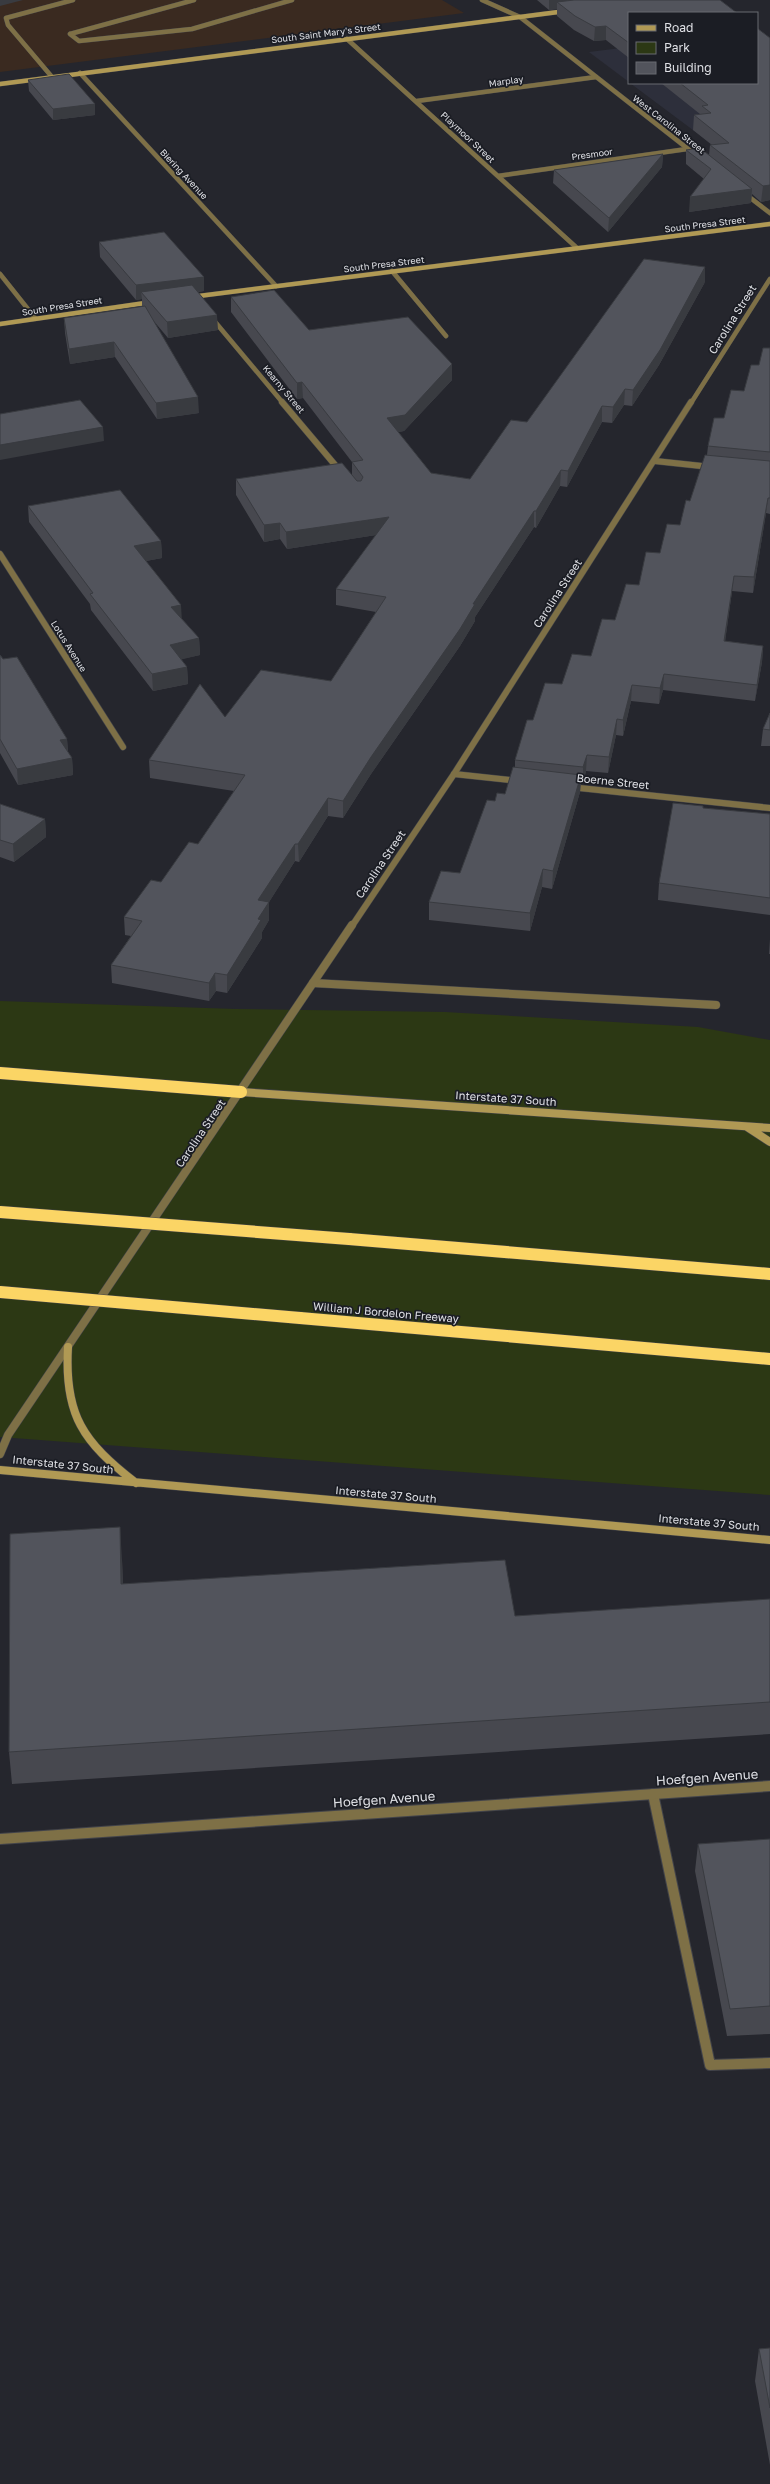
<svg xmlns="http://www.w3.org/2000/svg" width="770" height="2484" font-family="'Golos Text',sans-serif">
	<style>
		.built { fill: #2d2f3b }
		.education { fill: #3a2a20 }
		.green { fill: #2c3814 }
		.lines { fill: none; stroke-linecap: round; stroke-linejoin: round }
		.service-far2-casing { stroke: #43444a; stroke-width: 5 }
		.service-far1-casing { stroke: #43444a; stroke-width: 9 }
		.service-casing { stroke: #43444a; stroke-width: 12 }
		.minor-far2-casing { stroke: #43444a; stroke-width: 5 }
		.minor-far1-casing { stroke: #43444a; stroke-width: 7 }
		.minor-casing { stroke: #43444a; stroke-width: 12 }
		.tertiary-far2-casing { stroke: #43444a; stroke-width: 5 }
		.tertiary-far1-casing { stroke: #43444a; stroke-width: 7 }
		.tertiary-casing { stroke: #43444a; stroke-width: 9 }
		.secondary-far1-casing { stroke: #43444a; stroke-width: 5 }
		.secondary-casing { stroke: #43444a; stroke-width: 9 }
		.motorway-casing { stroke: #43444a; stroke-width: 13 }
		.service-far2 { stroke: #7e7046; stroke-width: 4.5 }
		.service-far1 { stroke: #7e7046; stroke-width: 8 }
		.service { stroke: #7e7046; stroke-width: 10 }
		.minor-far2 { stroke: #7e7046; stroke-width: 4.5 }
		.minor-far1 { stroke: #7e7046; stroke-width: 6 }
		.minor { stroke: #7e7046; stroke-width: 10 }
		.tertiary-far2 { stroke: #7e7046; stroke-width: 4.5 }
		.tertiary-far1 { stroke: #7e7046; stroke-width: 6 }
		.tertiary { stroke: #7e7046; stroke-width: 8 }
		.secondary-far1 { stroke: #b09954; stroke-width: 4.5 }
		.secondary { stroke: #b09954; stroke-width: 8 }
		.motorway { stroke: #fbd565; stroke-width: 12 }
		.motorway-bridge-casing { stroke: #43444a; stroke-width: 13; stroke-linecap: butt }
		.motorway-bridge { stroke: #fbd565; stroke-width: 12 }
		.wall { fill: #47484f }
		.shaded-wall { fill: #393b40 }
		.building { fill: #52545c; stroke: #393b40 }
		.labels { text-anchor: middle; dominant-baseline: central; stroke-width: 3.5; stroke-linejoin: round; paint-order: stroke }
		.far-street-label { font-size: 9px; fill: #dfe0e5; stroke: #1b1d24 }
		.street-label { font-size: 11px; fill: #dfe0e5; stroke: #1b1d24 }
		.near-street-label { font-size: 13px; fill: #dfe0e5; stroke: #1b1d24 }
	</style>
	<rect width="100%" height="100%" fill="#25262d"/>
	<path class="built" d="M629 47V82L589 52Z
		M630 83H756L709 142Z"/>
	<path class="education" d="M0 0H442L464 13 0 72Z"/>
	<path class="green" d="M0 1001 235 1009 445 1012 698 1027 770 1040V1495L0 1437Z"/>
	<g class="lines">
		<g class="service-far2-casing">
			<path id="service-far2" d="M70 34 79 41 192 29 292 0
				M70 34 194 0
				M52 77 8 25 6 18 73 0
				M392 271 446 336
				M0 274 35 318"/>
		</g>
		<g class="service-far1-casing">
			<path id="service-far1" d="M313 983 716 1005"/>
		</g>
		<g class="service-casing">
			<path id="service" d="M653 1794 710 2065 770 2063"/>
		</g>
		<g class="minor-far2-casing">
			<path id="minor-far2" d="M347 39 577 248
				M80 73 276 286
				M417 101 596 77
				M498 176 687 149
				M211 317 283 403"/>
		</g>
		<g class="minor-far1-casing">
			<path id="minor-far1" d="M282 402 341 472
				M655 461 711 467
				M0 554 123 747
				M454 774 519 781
				M570 787 770 808"/>
		</g>
		<g class="minor-casing">
			<path id="minor" d="M0 1839 770 1786"/>
		</g>
		<g class="tertiary-far2-casing">
			<path id="tertiary-far2" d="M482 0 520 17 697 156
				M744 193 770 213
				M691 403 770 279"/>
		</g>
		<g class="tertiary-far1-casing">
			<path id="tertiary-far1" d="M352 926 454 774 691 402"/>
		</g>
		<g class="tertiary-casing">
			<path id="tertiary" d="M0 1454 8 1435 352 925"/>
		</g>
		<g class="secondary-far1-casing">
			<path id="secondary-far1" d="M0 84 566 11
				M191 297 770 224
				M0 324 152 302"/>
		</g>
		<g class="secondary-casing">
			<path id="secondary" d="M241 1092 770 1128
				M747 1127 770 1142
				M68 1347C64 1415 83 1442 136 1483
				M0 1470 770 1540"/>
		</g>
		<g class="motorway-casing">
			<path id="motorway" d="M0 1073 241 1092
				M349 1239 770 1274
				M300 1318 770 1359"/>
		</g>
		<use href="#service-far2" class="service-far2"/>
		<use href="#service-far1" class="service-far1"/>
		<use href="#service" class="service"/>
		<use href="#minor-far2" class="minor-far2"/>
		<use href="#minor-far1" class="minor-far1"/>
		<use href="#minor" class="minor"/>
		<use href="#tertiary-far2" class="tertiary-far2"/>
		<use href="#tertiary-far1" class="tertiary-far1"/>
		<use href="#tertiary" class="tertiary"/>
		<use href="#secondary-far1" class="secondary-far1"/>
		<use href="#secondary" class="secondary"/>
		<use href="#motorway" class="motorway"/>
		<g class="motorway-bridge-casing">
			<path id="motorway-bridge" d="M0 1212 349 1239
				M0 1292 300 1318"/>
		</g>
		<use href="#motorway-bridge" class="motorway-bridge"/>
	</g>
	<path class="wall" d="M537 0H720L629 13V58L606 40 594 41 574 30 557 16V9L549 10Z
		M28 80 95 115 53 120 29 91Z
		M661 83H757L770 200 761 202 752 194 751 203 689 212 704 179 686 164V150L709 155 710 145H712L693 130 694 115 700 114Z
		M663 154 662 167 608 232 553 183 554 170Z
		M99 242 204 291 198 292 218 330 168 338 152 319 199 413 157 419 115 357 70 364 65 333 64 318 142 307V299L136 300 100 257Z
		M705 282 659 365 632 406 624 405 612 423 602 422 567 487 560 486 536 528 534 527 475 617V621L460 646 371 774 343 818 328 816 299 862 295 861 269 902V920L262 932V938L227 993 216 991 209 1001 112 983 111 965 131 936 125 935 124 917 161 882 198 844 234 791 150 778 149 760 225 717 331 681 376 612 336 605V589L376 535 287 549 280 539 264 542 236 495V479L352 476V462L303 398 297 399 231 312V297L309 330 452 380 404 431 398 432 431 473 470 479 527 422Z
		M770 348V514L766 513 753 593 732 591 725 641 763 646 762 662 755 701 663 690 659 704 631 701 623 736 616 735 608 773 586 771 583 783H581L580 792 552 889 542 887 530 931 429 920V902L460 873 495 801 505 794 515 768V760L533 720 562 684 591 656 660 553 680 525 690 501 707 455 708 446 724 418 744 391 759 365Z
		M28 506 161 541 162 558 146 561 182 619 199 638 200 655 181 659 187 667 188 684 153 691 91 610 90 604 29 522Z
		M0 655 67 739 68 752 72 758 73 775 18 785 0 753Z
		M770 713V746H761L763 729Z
		M0 804 45 819 46 837 14 862 0 857Z
		M703 808 770 814V915L658 900 659 883Z
		M770 939V954H769Z
		M122 1560 123 1584 515 1616 770 1599V1734L12 1784 9 1752Z
		M770 1839V2034L727 2036 695 1871 698 1844Z
		M770 2348V2465L755 2381 759 2349Z"/>
	<path class="shaded-wall" d="M0 0H23L0 6Z
		M549 0H629L557 2V9L549 10Z
		M606 26V40L594 41 595 27Z
		M95 104V115L53 120V109Z
		M663 154 662 167 608 232 609 218Z
		M770 185V200L761 202 763 186Z
		M752 189 751 203 689 212 690 197Z
		M705 267V282L659 365 632 406 633 390Z
		M204 277V291L147 299 141 292 142 299 136 300V285Z
		M217 315 218 330 168 338 167 322Z
		M114 342 115 357 70 364 69 349Z
		M452 364V380L404 431 387 434V418Z
		M302 382 303 398 297 399V383Z
		M625 389 624 405 612 423 613 407Z
		M198 397 199 413 157 419 156 403Z
		M602 406V422L567 487 568 471Z
		M103 427 104 441 0 460V445Z
		M561 470 560 486 536 528V511Z
		M768 498 766 513 753 593 754 577Z
		M534 511V527L475 617V621L460 646 371 774 343 818V801L371 757Z
		M389 517V533L287 549 286 532Z
		M280 523V539L264 542V525Z
		M161 541 162 558 135 563 134 546Z
		M734 576 732 591 723 657 724 641Z
		M181 605 182 622 171 607Z
		M199 638 200 655 171 662 170 645Z
		M763 646 762 662 755 701 757 685Z
		M187 667 188 684 153 691 152 674Z
		M664 674 663 690 659 704 660 688Z
		M632 685 631 701 623 736V720Z
		M617 719 616 735 608 773 609 757Z
		M67 739 68 755 60 740Z
		M587 755 586 771 583 783V767Z
		M72 758 73 775 18 785 17 769Z
		M581 775 580 792 552 889 553 871Z
		M328 798V816L299 862 298 844Z
		M45 819 46 837 14 862 13 844Z
		M295 844V861L259 918 258 900Z
		M543 869 542 887 530 931V913Z
		M269 902V920L262 932V938L227 993V975L258 919Z
		M215 973 216 991 209 1001V983Z
		M120 1527 122 1560 124 1616 121 1584Z"/>
	<path class="building" d="M574 0H720L737 13H629V43L606 26 595 27 575 16 557 2Z
		M757 28 770 38V185L763 186 710 145 729 143 694 115 711 113 702 106 708 105 680 83H757Z
		M69 74 95 104 53 109 28 80Z
		M700 148 752 189 690 197 711 169 686 150Z
		M663 154 609 218 554 170Z
		M164 232 204 277 136 285 99 242Z
		M644 259 705 267 660 350 633 390 625 389 613 407 602 406 568 471 561 470 536 511H534L473 604H475L460 629 371 757 343 801 328 798 298 844H295L258 900 269 902 258 919 261 920 227 975 215 973 209 983 111 965 142 921 124 917 151 880 161 882 189 842 198 844 245 775 149 760 200 684 225 717 261 670 331 681 386 597 336 589 389 517 286 532 280 523 264 525 236 479 342 463 357 481H361L363 477 352 462 363 460 302 382 297 383 231 297 274 290 309 330 408 317 452 364 405 415 387 418 431 473 470 479 511 420 527 422Z
		M192 285 217 315 167 322 141 292Z
		M145 306 198 397 156 403 114 342 69 349 64 318Z
		M763 348H770V452L708 446 714 418H724L731 390 744 391 751 365H759Z
		M80 400 103 427 0 445V414Z
		M705 455 770 461V498H768L754 577 734 576 724 641 763 646 757 685 664 674 660 688 632 685 623 720 617 719 609 757 587 755 583 767 515 760 527 720H533L545 683 562 684 572 654 591 656 602 619 615 620 626 584 639 585 646 552 660 553 667 524 680 525 686 500 690 501Z
		M120 490 161 541 134 546 181 605 171 607 199 638 170 645 187 667 152 674 90 594 93 593 28 506Z
		M0 655 3 659 17 657 67 739 60 740 72 758 17 769 0 739Z
		M770 713V730L763 729Z
		M513 767 581 775 553 871 543 869 530 913 429 902 441 871 460 873 487 800 495 801 497 793 505 794Z
		M673 803 703 806V808L770 814V898L659 883Z
		M0 804 45 819 13 844 0 840Z
		M120 1527 121 1584 505 1560 515 1616 770 1599V1702L9 1752 10 1534Z
		M770 1839V2006L730 2009 698 1844Z
		M770 2348V2408L759 2349Z"/>
	<g class="labels">
		<g class="far-street-label">
			<text transform="translate(326 33) rotate(-7)">South Saint Mary's Street</text>
			<text transform="translate(506 81) rotate(-8)">Marplay</text>
			<text transform="translate(669 124) rotate(38)">West Carolina Street</text>
			<text transform="translate(468 137) rotate(43)">Playmoor Street</text>
			<text transform="translate(592 154) rotate(-8)">Presmoor</text>
			<text transform="translate(184 174) rotate(47)">Biering Avenue</text>
			<text transform="translate(705 224) rotate(-7)">South Presa Street</text>
			<text transform="translate(384 264) rotate(-7)">South Presa Street</text>
			<text transform="translate(62 306) rotate(-9)">South Presa Street</text>
			<text transform="translate(284 389) rotate(50)">Kearny Street</text>
			<text transform="translate(69 646) rotate(58)">Lotus Avenue</text>
		</g>
		<g class="street-label">
			<text transform="translate(732 319) rotate(-58)">Carolina Street</text>
			<text transform="translate(557 593) rotate(-57)">Carolina Street</text>
			<text transform="translate(613 781) rotate(6)">Boerne Street</text>
			<text transform="translate(380 864) rotate(-56)">Carolina Street</text>
			<text transform="translate(506 1098) rotate(4)">Interstate 37 South</text>
			<text transform="translate(200 1133) rotate(-56)">Carolina Street</text>
			<text transform="translate(386 1312) rotate(5)">William J Bordelon Freeway</text>
			<text transform="translate(63 1464) rotate(6)">Interstate 37 South</text>
			<text transform="translate(386 1494) rotate(5)">Interstate 37 South</text>
			<text transform="translate(709 1522) rotate(5)">Interstate 37 South</text>
		</g>
		<g class="near-street-label">
			<text transform="translate(707 1777) rotate(-4)">Hoefgen Avenue</text>
			<text transform="translate(384 1799) rotate(-4)">Hoefgen Avenue</text>
		</g>
	</g>
	<rect x="628" y="12" width="130" height="72" fill="#1b1d24" stroke="#696b71"/>
	<rect x="636" y="25" width="20" height="6" fill="#b09954" stroke="#696b71"/>
	<text x="664" y="32" font-size="12" fill="#dfe0e5">Road</text>
	<rect x="636" y="42" width="20" height="12" fill="#2c3814" stroke="#696b71"/>
	<text x="664" y="52" font-size="12" fill="#dfe0e5">Park</text>
	<rect x="636" y="62" width="20" height="12" fill="#52545c" stroke="#696b71"/>
	<text x="664" y="72" font-size="12" fill="#dfe0e5">Building</text>
</svg>
